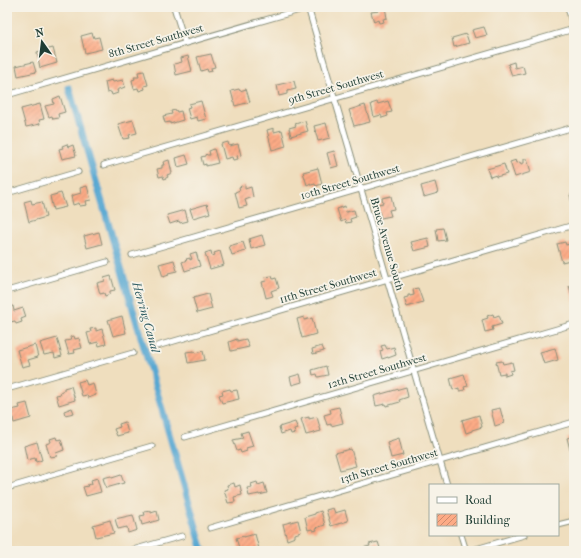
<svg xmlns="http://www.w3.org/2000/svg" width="581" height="558" font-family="'IM FELL French Canon',serif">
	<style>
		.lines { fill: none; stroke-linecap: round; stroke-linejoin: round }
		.canal { stroke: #58a8d2; stroke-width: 7 }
		.building { fill: url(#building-hatch) }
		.minor-casing { stroke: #878e79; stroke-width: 7 }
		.minor { stroke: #fff; stroke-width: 5 }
		.labels { text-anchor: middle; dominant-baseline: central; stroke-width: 3.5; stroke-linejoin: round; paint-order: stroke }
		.street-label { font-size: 11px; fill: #1f3d34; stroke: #f7f3e8 }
		.water-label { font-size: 12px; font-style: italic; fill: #305d63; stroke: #f7f3e8 }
	</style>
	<defs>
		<pattern id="building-hatch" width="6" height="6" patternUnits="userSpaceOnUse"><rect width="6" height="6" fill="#fdab86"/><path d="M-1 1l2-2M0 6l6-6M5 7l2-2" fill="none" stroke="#cc8c6e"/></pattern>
	</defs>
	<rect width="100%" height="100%" fill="#f7f3e8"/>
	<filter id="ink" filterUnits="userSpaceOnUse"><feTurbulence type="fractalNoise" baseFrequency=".025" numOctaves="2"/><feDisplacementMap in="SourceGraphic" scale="8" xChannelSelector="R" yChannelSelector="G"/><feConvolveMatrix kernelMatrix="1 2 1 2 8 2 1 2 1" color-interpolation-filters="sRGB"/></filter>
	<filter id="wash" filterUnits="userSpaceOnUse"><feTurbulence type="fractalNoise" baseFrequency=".012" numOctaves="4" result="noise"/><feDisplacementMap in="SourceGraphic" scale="16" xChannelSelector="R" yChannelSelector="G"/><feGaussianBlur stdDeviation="0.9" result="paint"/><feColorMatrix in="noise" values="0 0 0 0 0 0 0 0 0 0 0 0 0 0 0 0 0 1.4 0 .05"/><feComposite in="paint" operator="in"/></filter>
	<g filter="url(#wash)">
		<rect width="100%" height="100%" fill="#efdebe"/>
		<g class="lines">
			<path class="canal" d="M69 88 203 551"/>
		</g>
		<g id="blocks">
			<path class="building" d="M378 7H385L387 18 383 19 384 22 379 23 378 20 374 22 371 12 379 11Z
				M484 27 487 35 475 38 472 30Z
				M92 33 94 38 99 37 102 49 85 53 81 36Z
				M466 34 469 43 454 47 452 38Z
				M53 48 57 63 40 68 37 52Z
				M211 54 215 67 211 68 212 71 208 72 207 69 201 71 197 57Z
				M188 56 192 71 176 75 174 64 182 62 181 58Z
				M33 62 36 72 18 76 16 66Z
				M514 62 515 68 523 66 525 73 512 76 508 64Z
				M7 64H9L12 75 7 76Z
				M144 71 148 85 144 86 145 89 139 91 138 88 134 89 132 80 135 79 134 77H139L138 72Z
				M112 80 113 82 123 80 125 87 117 90 118 93 112 95 111 92 107 93 105 82Z
				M294 81 296 89 287 91V94L279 96 277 85Z
				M239 89 240 91 246 89 250 102 235 106 231 91Z
				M60 96 65 112 58 114 59 118 53 119 52 116 49 117 45 106 54 104 53 99Z
				M201 101 206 119 198 121 197 117 190 119 187 108 190 107 189 104Z
				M388 101 392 112 387 113 388 116 382 118 381 115 374 117 371 104 377 102 378 104Z
				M40 104 44 119 39 120 40 124 26 127 21 109Z
				M365 105 370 122 354 126 349 110Z
				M176 110 177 112 181 111 183 120 170 124V122L165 123 163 116 172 114 171 111Z
				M133 120 137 133 129 135 130 138 123 139 118 124Z
				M305 121 308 131 291 136 289 128 296 126 295 124Z
				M326 123 330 138 318 141 314 126Z
				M274 128V132L282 130 286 146 272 150 267 130Z
				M228 142 229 146 238 144 241 155 237 156 238 159 233 160 232 157 225 159 221 144Z
				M67 144 68 147 73 145 76 156 62 159 59 149 63 148 62 146Z
				M214 149 218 163 206 166V164L203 165 201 157 205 156V155L206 154 207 155H210L209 151Z
				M334 151 338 166 331 168 327 153Z
				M186 155 189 164 178 167 176 158Z
				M524 159H527L531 172 515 177 510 162 516 160 517 163 520 162 521 164 524 163Z
				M169 160 172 173 167 175 168 177 164 179 163 176 159 177 157 169 162 168V165H164L163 162Z
				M504 164 507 174 496 177V175L490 177 487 169Z
				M318 168 322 184 316 186 315 184 311 185V183L307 185 303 172Z
				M435 182 438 193 424 197 421 186Z
				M245 185V189L251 187 253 197 245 200 247 206 239 208 235 192 240 190 239 187Z
				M87 186 91 200 86 201 87 205 80 206 79 203 73 205 71 196 81 193 80 188Z
				M61 193 66 207 53 210 50 196Z
				M574 194V203L572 204 570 195Z
				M391 196 394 209 389 210 391 216 381 218 377 204 383 203 382 198Z
				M31 200 32 204 42 202 46 217 29 222 24 202Z
				M207 204 210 213 193 218 190 209Z
				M345 206 346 212 354 210 356 217 350 219 351 222 346 223 345 220 341 222 337 209Z
				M185 210 188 221 180 223 179 221 170 224 167 215Z
				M443 228 446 240 438 241 436 229Z
				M99 232 102 244 87 248 84 236Z
				M262 235 265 245 251 249 249 239Z
				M428 238 430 247 414 251 411 242Z
				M243 242 246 251 232 255 229 246Z
				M565 242 566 245 574 243V259L562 262 557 244Z
				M211 251 212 256 215 255 214 253 220 251 224 265 210 269 205 253Z
				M196 252 200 266 185 271 182 262 187 260 186 259 190 258V260L192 259 190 254Z
				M174 260 177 271 168 273 169 275 163 277 159 264Z
				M111 276 115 290 110 291V294L105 296 104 293 100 294 97 283 105 281 104 278Z
				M272 276 273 279 276 278 279 288 271 291 273 296 266 298 262 282 266 281 265 277Z
				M574 285V302L569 286Z
				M418 288 423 302 407 307 404 298 408 297V295H410V296L414 295 413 289Z
				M208 294 212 309 197 313 193 298Z
				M13 306 14 311 23 308 26 317 21 319 22 322 16 324 15 321 10 322 7 311V307Z
				M493 314 494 317 499 315 502 324 492 327 493 330 485 332 482 320 488 318 487 316Z
				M122 316 126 333 113 336 108 320Z
				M304 317V320L312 318 316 334 302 338 297 319Z
				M96 328V331L102 329 106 344 99 346 98 342 90 344 87 333 91 332 90 329Z
				M74 336 75 339 79 338 82 348 74 350 75 353 69 354 65 341 71 340 70 337Z
				M57 338 62 356 55 358 54 353 44 355 40 343Z
				M237 339V341L246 339 249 347 231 351 229 342Z
				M35 345 38 357 28 360 30 365 22 367 17 350Z
				M385 345 387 349 394 347 396 355 388 358V357L382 359 380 351 383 350 381 346Z
				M322 346 324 351 313 354 312 349Z
				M555 348 558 360 544 364 540 352Z
				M194 351 195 353 203 351 205 360 188 363 186 352Z
				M502 361 503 364 512 362 514 370 510 371 511 374 505 376V373L499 374 496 362Z
				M326 366 328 375 318 377 317 374 313 375 312 370Z
				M300 374 302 382 292 385 290 377Z
				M464 374 468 386 464 387 465 390 459 391V388L453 390 450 378Z
				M85 380 87 385 93 383 96 395 88 398 87 395 82 396 78 382Z
				M71 386 75 400 59 405 56 395 61 394 60 392 64 390V388Z
				M406 387 408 397 399 400 400 402 386 406 385 404 376 406 374 396Z
				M230 389 231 391 237 390 239 399 222 403 219 395 223 394 222 391Z
				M27 403 31 418 14 423 11 410 20 408 19 405Z
				M339 407 343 423 331 426V424L327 425 324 415 331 413 330 409Z
				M72 408 74 413 65 415 64 411Z
				M500 408 504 423 495 426 491 410Z
				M479 415 482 427 472 430V431L466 433 462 420Z
				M309 417V419L317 417 321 431 306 435 301 419Z
				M125 422 128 433 117 436 114 429 120 427 119 424Z
				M295 422 298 429 294 430 295 433 291 434 290 431 281 434 279 427Z
				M248 431 253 446 246 448 247 451 241 453 240 450 237 451 233 440 243 438 241 433Z
				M574 436V461H573L567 438Z
				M56 437 57 440 61 439 64 450 56 453 57 456 50 457 46 444 51 442 50 439Z
				M399 438 403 455 391 458 387 442Z
				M37 442 42 460 36 462 35 458 27 460 24 446Z
				M351 449 356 466 340 470 335 453Z
				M121 475 124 483 106 488 103 478 111 476 112 478Z
				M97 478 101 492 86 496 83 487 88 486 87 485 90 484 91 485H92L91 480Z
				M257 482 258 485 264 483 267 493 259 495V494L249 496 247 488 252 487 251 484Z
				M234 483 235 487 240 485 242 495 234 497 235 502 228 503 224 490 228 489 227 485Z
				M333 508 335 513 345 510 348 521 331 526 326 510Z
				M151 511V513L157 511 159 520 142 525 140 516 145 515 144 512Z
				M321 511 325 525 316 528 317 530 313 531 312 529 308 530 305 517 315 514V513Z
				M133 515 137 530 128 533 127 527 118 529 115 519Z
				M110 520 114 533 96 537 93 525Z
				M298 520 301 532 295 534V537L287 540 283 524Z
				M255 534 259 549 251 551H240L236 538 244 536V537Z
				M378 542 381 551H363L362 548 370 546 369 544Z"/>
		</g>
	</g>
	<g filter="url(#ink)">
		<use href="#blocks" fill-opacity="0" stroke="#878e79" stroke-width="1"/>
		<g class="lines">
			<g class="minor-casing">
				<path id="minor" d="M174 7 185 43
					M308 7 447 485
					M568 7 574 30
					M7 95 310 7
					M104 165 574 29
					M7 193 78 172
					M132 255 574 127
					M7 291 107 262
					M157 346 574 225
					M7 389 133 353
					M185 437 574 324
					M7 488 152 446
					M558 525 574 521
					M210 528 574 422
					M461 535 466 551
					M129 551 182 536
					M469 551 524 535"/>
			</g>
			<use href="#minor" class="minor"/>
		</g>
	</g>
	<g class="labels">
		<g class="street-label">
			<text transform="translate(156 41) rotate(-16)">8th Street Southwest</text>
			<text transform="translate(336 87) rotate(-16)">9th Street Southwest</text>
			<text transform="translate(350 182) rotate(-16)">10th Street Southwest</text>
			<text transform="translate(387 244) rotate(74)">Bruce Avenue South</text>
			<text transform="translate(328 286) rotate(-16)">11th Street Southwest</text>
			<text transform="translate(377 371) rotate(-16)">12th Street Southwest</text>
			<text transform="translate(389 466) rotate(-16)">13th Street Southwest</text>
		</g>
		<g class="water-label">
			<text transform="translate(146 317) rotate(74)">Herring Canal</text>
		</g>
	</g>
	<rect width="581" height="558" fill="none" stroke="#f7f3e8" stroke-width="24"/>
	<rect x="429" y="484" width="130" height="52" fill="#f7f3e8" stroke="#a1aaa0"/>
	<rect x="437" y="497" width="20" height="6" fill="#ffffff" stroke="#a1aaa0"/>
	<text x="465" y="504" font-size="12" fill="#1f3d34">Road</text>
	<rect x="437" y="514" width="20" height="12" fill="url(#building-hatch)" stroke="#a1aaa0"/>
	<text x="465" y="524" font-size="12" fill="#1f3d34">Building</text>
	<g transform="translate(42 42) rotate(346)" stroke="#f7f3e8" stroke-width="3" paint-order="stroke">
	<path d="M0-3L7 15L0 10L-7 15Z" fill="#1f3d34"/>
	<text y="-6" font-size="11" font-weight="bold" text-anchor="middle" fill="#1f3d34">N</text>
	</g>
</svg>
